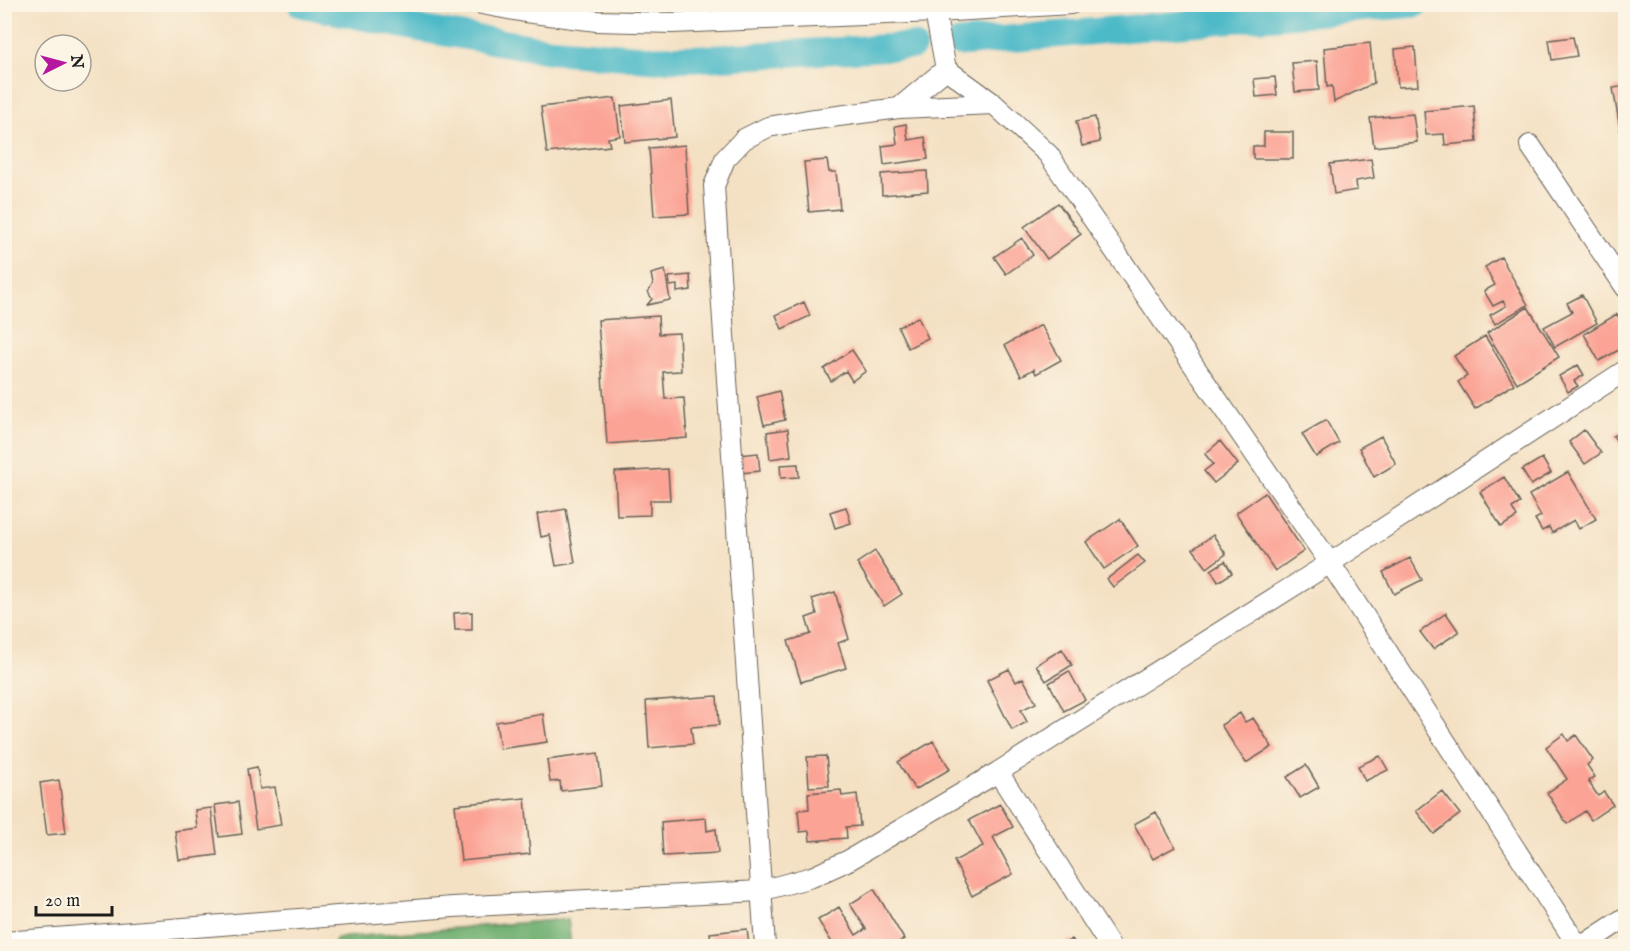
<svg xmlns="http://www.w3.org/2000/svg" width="1630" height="951" font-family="'IM FELL English',serif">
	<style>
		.forest { fill: #71b072; stroke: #466647; stroke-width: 1.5 }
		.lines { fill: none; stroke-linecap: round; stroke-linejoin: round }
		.canal { stroke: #4dbac8; stroke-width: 27 }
		.building { fill: #fba394 }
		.street-casing { stroke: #686157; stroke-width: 22 }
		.street { stroke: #fff; stroke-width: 20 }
	</style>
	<rect width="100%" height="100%" fill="#fcf5e5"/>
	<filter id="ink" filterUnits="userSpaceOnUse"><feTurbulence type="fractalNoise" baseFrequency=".0167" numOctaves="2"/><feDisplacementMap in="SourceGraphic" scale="12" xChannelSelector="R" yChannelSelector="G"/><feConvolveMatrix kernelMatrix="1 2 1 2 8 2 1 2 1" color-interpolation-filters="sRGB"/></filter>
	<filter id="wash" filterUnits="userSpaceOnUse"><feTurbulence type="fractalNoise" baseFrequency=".008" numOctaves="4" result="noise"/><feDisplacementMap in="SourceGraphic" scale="24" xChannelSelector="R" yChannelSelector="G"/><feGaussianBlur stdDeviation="1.35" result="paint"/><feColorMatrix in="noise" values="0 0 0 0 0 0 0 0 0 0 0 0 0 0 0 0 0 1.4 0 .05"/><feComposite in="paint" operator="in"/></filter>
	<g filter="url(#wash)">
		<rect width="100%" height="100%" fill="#f4e1c4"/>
		<path class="forest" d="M568 919 571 946H333L337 938Z"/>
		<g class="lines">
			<path class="canal" d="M301 4 421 29 547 50 654 59 712 58 913 46
				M959 43 1415 4"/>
		</g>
		<g id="blocks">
			<path class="building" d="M1573 37 1577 56 1552 60 1549 40Z
				M1370 43 1374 83 1334 102 1332 86 1327 87 1324 48Z
				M1415 47 1418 86 1398 87 1395 49Z
				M1317 61 1319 90 1295 92 1292 63Z
				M1275 77 1277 95 1256 97 1254 79Z
				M1626 86V133L1621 134 1613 88Z
				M615 98 620 136 608 138 610 146 547 153 541 107Z
				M671 100 675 137 625 142 621 106Z
				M1474 106 1477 142 1445 145 1444 134 1426 135 1424 111Z
				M1413 114 1417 142 1374 147 1370 118Z
				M1095 117 1100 142 1082 146 1076 121Z
				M906 124 908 140 925 137 928 159 884 165 882 146 897 144 895 126Z
				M1264 132H1293V159H1253V146H1264Z
				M685 145 689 214 654 216 649 148Z
				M1371 159 1374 178 1356 181 1357 190 1334 194 1330 164Z
				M827 160 829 172H836L840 209 809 212 804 162Z
				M927 171 928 191 882 195 881 174Z
				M1058 203 1081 234 1047 259 1024 227Z
				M1022 238 1033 255 1006 274 994 257Z
				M1501 257 1528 305 1495 324 1490 315 1506 306 1503 301 1493 306 1484 291 1495 285 1485 267Z
				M665 270 670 300 647 305 652 299 648 292 653 284 651 274Z
				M690 275 691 290 677 292V285L670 286 669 277Z
				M1582 295 1597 323 1555 347 1544 327 1572 312 1567 303Z
				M804 302 810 316 782 329 776 315Z
				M1528 307 1559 357 1517 383 1487 333Z
				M1617 314 1626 330V346L1599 361 1584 334Z
				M658 316 659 334 679 333 681 371 663 372 665 399 684 398 687 438 607 444 598 320Z
				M918 317 928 338 908 348 898 327Z
				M1041 325 1061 360 1036 374 1034 369 1021 376 1005 345Z
				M1485 336 1514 384 1475 409 1458 382 1467 376 1454 356Z
				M852 350 866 371 852 381 846 371 831 381 824 369Z
				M1578 365 1584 375 1574 381 1578 386 1568 392 1559 376Z
				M779 391 785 420 764 425 757 397Z
				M1626 418V453L1613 436 1625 428 1621 422Z
				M1326 420 1339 443 1316 457 1302 434Z
				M788 429 791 456 770 459 767 432Z
				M1584 430 1601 453 1585 464 1569 442Z
				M1381 436 1396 464 1374 477 1359 448Z
				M1220 441 1238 464 1214 483 1204 471 1213 464 1205 454Z
				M758 453 760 471 741 473 739 455Z
				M1542 458 1551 473 1531 485 1522 470Z
				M798 464 799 477 781 478 780 465Z
				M668 469 670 500H650V515L617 516 615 472Z
				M1568 472 1596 519 1579 529 1574 520 1552 533 1549 527 1542 531 1535 519 1541 516 1529 495Z
				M1504 477 1520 503 1512 508 1517 517 1501 527 1480 492Z
				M1265 493 1304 551 1275 571 1236 513Z
				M846 507 851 523 835 528 830 512Z
				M566 509 575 563 556 566 550 535 541 537 537 514Z
				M1120 519 1138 546 1104 569 1086 542Z
				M1213 535 1226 554 1207 568 1193 549Z
				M875 551 902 594 884 606 857 563Z
				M1138 555 1145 563 1113 587 1107 579Z
				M1410 558 1422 580 1394 594 1383 572Z
				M1225 561 1232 573 1218 582 1211 570Z
				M835 592 849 639 838 643 846 668 801 682 788 641 811 634 806 618 817 614 812 599Z
				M472 612V630H455L454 613Z
				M1446 613 1459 632 1433 649 1420 632Z
				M1062 649 1072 665 1046 681 1036 665Z
				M1009 669 1016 682 1023 678 1036 703 1021 710 1027 722 1012 730 987 680Z
				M1069 671 1085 700 1064 711 1049 683Z
				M717 696 719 725 691 727 693 744 649 748 646 701Z
				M1240 713 1245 722 1253 718 1272 747 1246 763 1221 725Z
				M543 714 547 742 500 749 496 722Z
				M1564 734 1568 741 1576 735 1593 760 1587 765 1595 777 1588 781 1598 796 1604 792 1613 805 1591 820 1585 811 1567 824 1547 793 1567 779 1546 747Z
				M933 741 950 769 915 790 898 762Z
				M598 753 602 786 561 791 560 781 550 782 547 760Z
				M826 756 829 786 809 787 807 757Z
				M1380 756 1388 770 1365 781 1358 766Z
				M1306 765 1319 787 1300 798 1287 777Z
				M257 767 260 789 275 787 281 825 256 829 247 769Z
				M59 780 66 833 47 835 40 783Z
				M841 790 842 796 857 794 860 826 846 827 847 838 810 841 809 831 800 832 798 810 809 809 808 793Z
				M1442 791 1460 814 1434 834 1416 811Z
				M525 798 530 854 461 861 455 805Z
				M238 802 242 834 219 837 215 805Z
				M1000 804 1013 827 993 837 1013 874 972 896 954 861 983 846 969 820Z
				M211 808 217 855 179 860 175 831 197 828 195 810Z
				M1156 812 1175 847 1153 859 1134 824Z
				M706 818 707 831 716 829 718 853 663 856 661 822Z
				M874 889 904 939 893 946H859L857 944 853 946H834L818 920 839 907 856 935 866 929 850 904Z
				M747 929 749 946H711L710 933Z
				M1072 939 1077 946H1060Z"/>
		</g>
	</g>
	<g filter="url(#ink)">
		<use href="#blocks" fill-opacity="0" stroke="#686157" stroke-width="1.5"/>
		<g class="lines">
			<g class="street-casing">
				<path id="street" d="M482 4 525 12 597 21 672 23 935 12 946 69 994 104 1048 154 1330 563 1578 946
					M935 12 1071 4
					M899 108 994 104
					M1530 145 1626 288
					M998 772 1110 946
					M4 942 453 907 760 891 812 877 849 860 998 772 1330 563 1626 370
					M765 946 714 186 725 159 744 139 768 127 808 120 899 108 946 69
					M1582 946 1626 917"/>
			</g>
			<use href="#street" class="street"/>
		</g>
	</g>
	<rect width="1630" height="951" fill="none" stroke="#fcf5e5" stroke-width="24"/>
	<g transform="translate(63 63) rotate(84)"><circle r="28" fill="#fcf5e5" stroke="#a29e95" stroke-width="1.5"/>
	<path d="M0-4.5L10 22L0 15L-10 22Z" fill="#b5179e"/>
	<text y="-9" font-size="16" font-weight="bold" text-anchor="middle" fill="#1c1c1c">N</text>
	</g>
	<path d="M36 906v9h76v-9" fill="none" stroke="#1c1c1c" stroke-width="3"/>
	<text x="45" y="906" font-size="18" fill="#1c1c1c" stroke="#fcf5e5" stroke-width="4.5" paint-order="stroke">20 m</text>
</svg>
